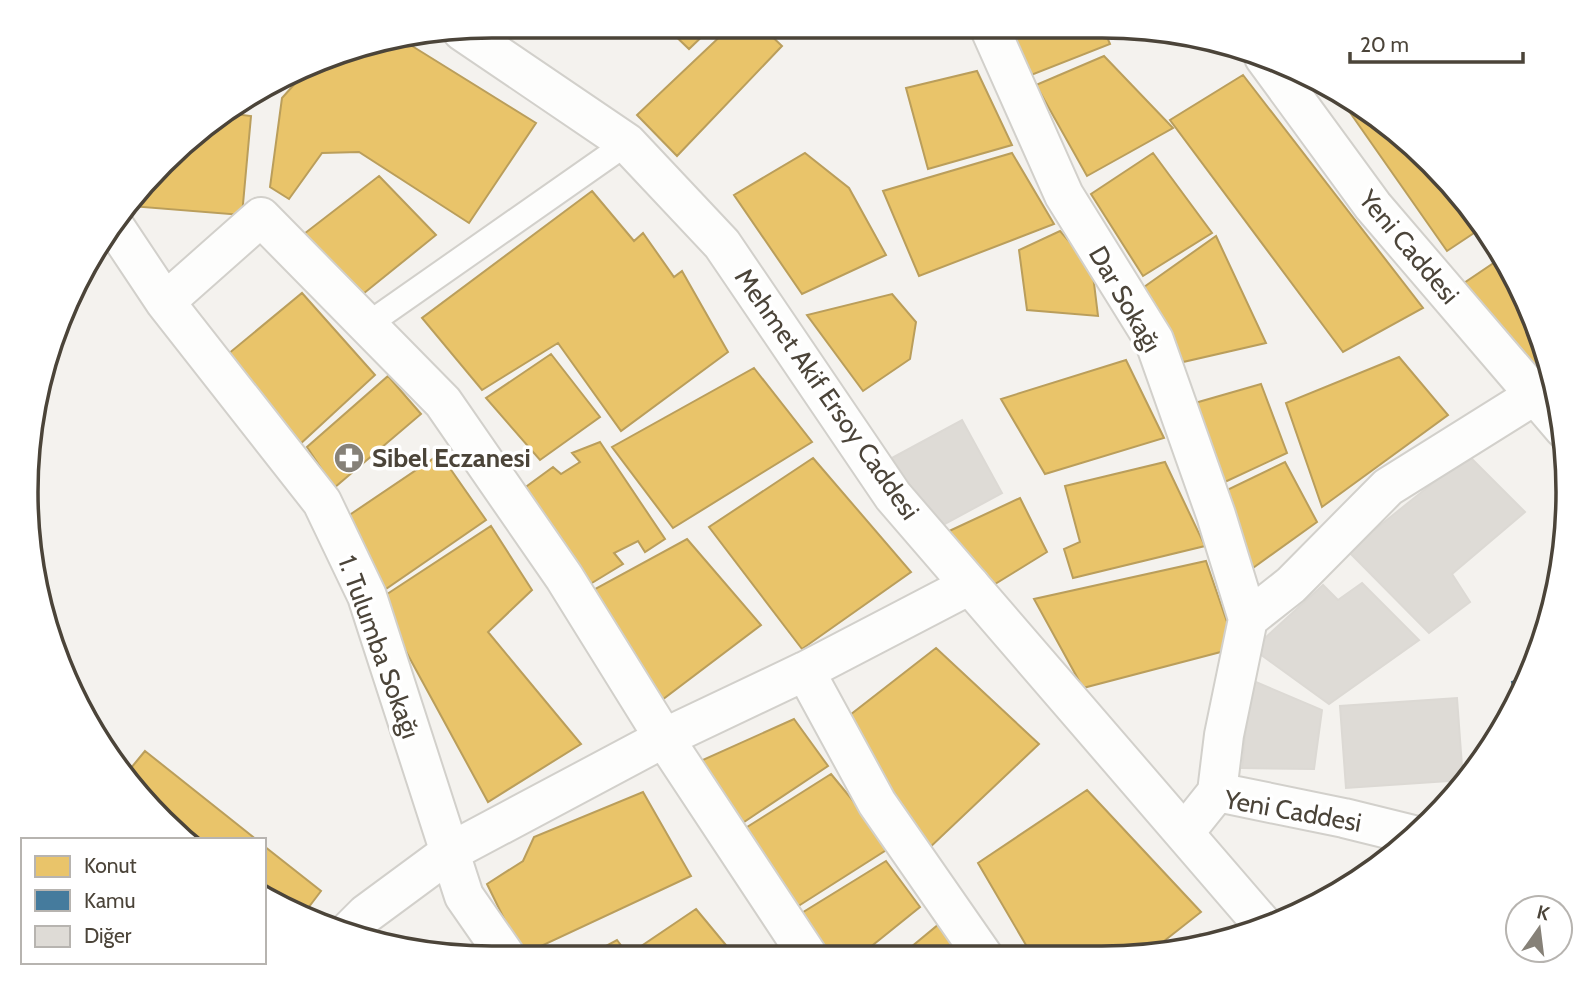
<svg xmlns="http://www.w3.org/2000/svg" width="1595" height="985" font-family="Cabin,sans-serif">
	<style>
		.homes { fill: #e9c46a; stroke: #ba9e5b; stroke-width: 2 }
		.public { fill: #457b9d; stroke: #476a7f; stroke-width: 2 }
		.building { fill: #dedbd6; stroke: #dcd9d4; stroke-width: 2 }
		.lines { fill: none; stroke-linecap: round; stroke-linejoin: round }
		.service-casing { stroke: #d2d0cb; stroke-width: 28 }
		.minor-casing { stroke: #d2d0cb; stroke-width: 42 }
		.tertiary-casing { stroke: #d2d0cb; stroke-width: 42 }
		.service { stroke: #fdfdfc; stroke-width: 24 }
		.minor { stroke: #fdfdfc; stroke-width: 38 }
		.tertiary { stroke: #fdfdfc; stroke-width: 38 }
		.labels { text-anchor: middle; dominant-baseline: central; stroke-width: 7; stroke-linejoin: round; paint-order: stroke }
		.street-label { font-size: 26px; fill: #4b4439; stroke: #fff }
		.poi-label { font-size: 26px; font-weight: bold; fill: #4b4439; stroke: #fff; text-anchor: start }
		.rim { fill: none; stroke: #4b4439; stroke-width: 3.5 }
	</style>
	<rect width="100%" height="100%" fill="#f4f2ee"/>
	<path class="homes" d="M666 27 711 28 689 49Z
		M729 28H763L782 46 677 156 637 115Z
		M1002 29 1104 30 1110 44 1021 79Z
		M404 41 536 123 469 223 359 152 322 153 289 199 270 187 282 98 308 69 343 51Z
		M1104 56 1173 128 1087 176 1036 85Z
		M977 71 1012 145 928 169 906 88Z
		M1243 75 1423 308 1343 352 1170 120Z
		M1337 94 1386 122 1453 185 1483 227 1447 251Z
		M227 113 251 116 242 215 130 206 209 122Z
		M805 153 849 188 886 255 802 294 734 195Z
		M1012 153 1054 224 919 276 883 191Z
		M1153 153 1212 233 1143 276 1091 194Z
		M379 176 436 235 358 298 300 237Z
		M592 191 634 241 643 233 674 277 682 271 728 352 621 431 558 343 482 390 422 318Z
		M1060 231 1092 267 1098 316 1027 310 1019 250Z
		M1216 236 1266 343 1183 362 1144 287Z
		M1504 256 1544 342 1548 361 1533 376 1464 283Z
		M302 293 375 375 298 446 222 359Z
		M892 294 916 322 910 359 863 391 807 315Z
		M551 354 600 417 540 460 486 398Z
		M1399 357 1448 415 1322 507 1286 403Z
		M1126 360 1164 438 1045 474 1001 399Z
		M754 368 812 442 673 528 612 447Z
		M388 376 421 414 334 488 307 447Z
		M1261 384 1287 453 1214 487 1188 405Z
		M600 442 665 539 645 552 638 541 614 553 623 564 587 586 523 489 553 467 561 474 580 462 572 453Z
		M440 454 486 520 383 591 345 518Z
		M813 458 911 572 802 649 709 527Z
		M1165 462 1205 546 1073 578 1064 549 1080 542 1065 486Z
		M1285 462 1317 522 1253 568 1223 492Z
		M1020 498 1047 552 987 589 945 533Z
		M491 526 532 590 488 632 581 744 488 802 378 600Z
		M687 539 761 625 654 706 584 595Z
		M1206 561 1236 648 1083 688 1034 599Z
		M936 648 1039 744 925 852 841 722Z
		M794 719 828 766 735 828 694 764Z
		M145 751 257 840H188L126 774Z
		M831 774 891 847 789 912 736 834Z
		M1087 790 1201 912 1145 956 1133 958 1033 957 978 863Z
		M643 792 691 876 522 955 487 884 523 861 534 837Z
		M264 846 321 891 302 916 264 894Z
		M886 861 920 907 858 957 822 956 792 919Z
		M696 909 735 956H638L634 951Z
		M939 924 967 957H899Z
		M617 940 629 956 589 955Z"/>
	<path class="public" d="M1529 676 1521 698 1517 704 1512 682Z"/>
	<path class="building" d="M962 420 1002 493 932 531 892 458Z
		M1468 455 1525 512 1452 574 1470 602 1429 633 1348 551Z
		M1362 583 1419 640 1329 704 1253 649 1323 585 1338 600Z
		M1251 680 1322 710 1314 769 1242 768Z
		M1457 698 1463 780 1346 788 1340 706Z
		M1200 934 1210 945 1181 950Z"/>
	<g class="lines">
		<g class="service-casing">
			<path id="service" d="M367 325 627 143"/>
		</g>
		<g class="minor-casing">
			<path id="minor" d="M990 29 1064 195 1154 340 1216 515 1248 619
				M1264 57 1373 206 1564 429
				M113 224 165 302 322 502 367 596 464 896 505 955
				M165 302 261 217 443 402 564 577 664 738 450 852 366 914 348 932
				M805 671 877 803 984 957
				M1217 792 1224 735 1248 619 1291 585 1388 487 1535 395 1553 380
				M1185 832 1217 792 1344 818 1417 836
				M808 956 664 738 805 671 970 585"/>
		</g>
		<g class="tertiary-casing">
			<path id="tertiary" d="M462 31 627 143 722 244 893 496 1264 926"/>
		</g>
		<use href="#service" class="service"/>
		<use href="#minor" class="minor"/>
		<use href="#tertiary" class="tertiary"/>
	</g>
	<defs>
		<g id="pharmacy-disc" transform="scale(1.575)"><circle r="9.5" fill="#868178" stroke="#fff"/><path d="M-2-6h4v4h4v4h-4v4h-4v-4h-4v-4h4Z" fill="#fff"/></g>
	</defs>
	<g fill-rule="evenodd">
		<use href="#pharmacy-disc" x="349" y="458"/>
	</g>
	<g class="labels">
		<g class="street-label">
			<text transform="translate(1409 247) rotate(50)">Yeni Caddesi</text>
			<text transform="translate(1125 299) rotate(60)">Dar Sokağı</text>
			<text transform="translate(827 394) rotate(55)">Mehmet Akif Ersoy Caddesi</text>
			<text transform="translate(379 647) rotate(70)">1. Tulumba Sokağı</text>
			<text transform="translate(1293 811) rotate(10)">Yeni Caddesi</text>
		</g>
		<g class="poi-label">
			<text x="372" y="458">Sibel Eczanesi</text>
		</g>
	</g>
	<path d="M0 0H1595V985H0ZM492 38H1102A454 454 0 0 1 1556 492V492A454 454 0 0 1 1102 946H492A454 454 0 0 1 38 492V492A454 454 0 0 1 492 38Z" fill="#fff" fill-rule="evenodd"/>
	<path class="rim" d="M492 38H1102A454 454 0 0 1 1556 492V492A454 454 0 0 1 1102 946H492A454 454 0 0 1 38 492V492A454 454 0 0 1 492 38Z"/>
	<rect x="21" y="838" width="245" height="126" fill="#ffffff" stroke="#b7b4b0" stroke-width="2"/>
	<rect x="35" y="856" width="35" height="21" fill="#e9c46a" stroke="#b7b4b0" stroke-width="2"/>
	<text x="84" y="873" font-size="21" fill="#4b4439">Konut</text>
	<rect x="35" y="890" width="35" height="21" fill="#457b9d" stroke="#b7b4b0" stroke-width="2"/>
	<text x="84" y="908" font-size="21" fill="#4b4439">Kamu</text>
	<rect x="35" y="926" width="35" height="21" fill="#dedbd6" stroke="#b7b4b0" stroke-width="2"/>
	<text x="84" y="943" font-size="21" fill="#4b4439">Diğer</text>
	<g transform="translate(1539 929) rotate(14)"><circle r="33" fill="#ffffff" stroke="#b7b4b0" stroke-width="2"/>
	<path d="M0-5L12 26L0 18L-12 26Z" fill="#868178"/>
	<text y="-10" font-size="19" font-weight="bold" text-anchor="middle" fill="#4b4439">K</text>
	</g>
	<path d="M1350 52v10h173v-10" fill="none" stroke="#4b4439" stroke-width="3.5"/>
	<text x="1360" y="52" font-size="21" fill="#4b4439" stroke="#ffffff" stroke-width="5" paint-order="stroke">20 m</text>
</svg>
